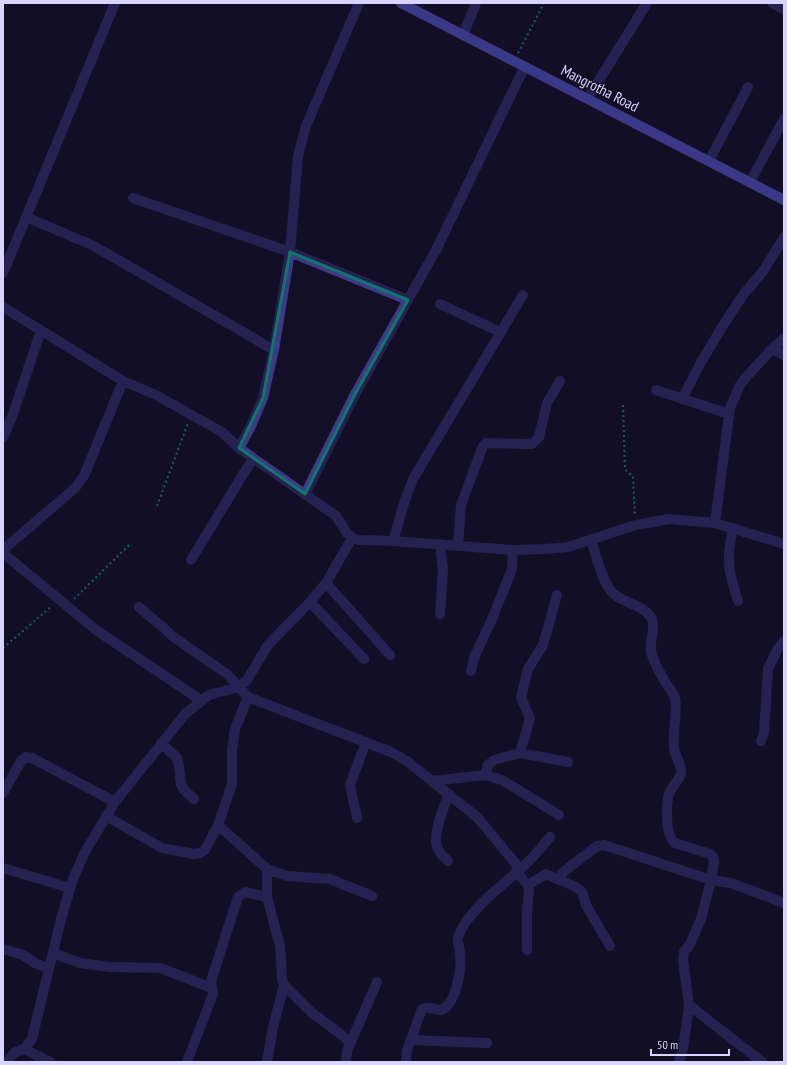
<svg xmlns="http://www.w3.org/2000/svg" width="787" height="1065" font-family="'PT Sans Narrow',sans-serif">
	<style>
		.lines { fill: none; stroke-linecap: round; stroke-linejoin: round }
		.path { stroke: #2fb8b0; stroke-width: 2; stroke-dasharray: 2 3; stroke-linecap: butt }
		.minor { stroke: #3d3a85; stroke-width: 10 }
		.secondary { stroke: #6f6bff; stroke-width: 10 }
		.marked { fill: none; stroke: #0f766e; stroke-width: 3; stroke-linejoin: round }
		.labels { text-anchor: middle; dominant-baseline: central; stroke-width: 3; stroke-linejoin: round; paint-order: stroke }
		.street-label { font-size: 15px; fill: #d9d4ff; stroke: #130f26 }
	</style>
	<rect width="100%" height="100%" fill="#130f26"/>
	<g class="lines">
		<path class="path" d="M518 53 544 3
			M623 405 625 469 633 477 635 516
			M157 506 188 423
			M74 599 129 545
			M3 648 52 606"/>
		<path class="minor" d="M772 3 784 9
			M463 35 476 3
			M588 98 647 3
			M709 161 748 87
			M750 182 784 119
			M133 198 290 252 408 300
			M26 217 94 246 274 350
			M3 273 115 3
			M440 304 500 332
			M3 307 123 381 156 395 222 432 239 448 336 516 347 533 352 538 359 540 393 541 513 550 546 549 568 547 636 525 669 519 715 523 784 544
			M772 349 784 355
			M656 390 729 414
			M682 399 700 364 722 327 743 295 764 270 784 237
			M3 437 12 417 41 330
			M239 448 251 426 263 398 274 350 290 252 298 156 306 126 359 3
			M305 494 354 396 436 250 525 66
			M715 523 730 408 740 385 748 375 772 349 784 338
			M733 528C726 559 728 571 738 601
			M591 539C595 553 603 586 615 595 627 604 644 605 652 619 656 628 649 642 651 652 653 660 660 673 664 680 667 686 674 692 675 698 678 714 672 730 674 747 674 755 682 764 681 773 680 780 671 787 669 794 666 805 665 836 675 843L710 854 713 857 714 861 711 880 701 919 690 944 684 952 683 960 689 1005 683 1049 679 1062
			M393 541 405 500 413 479 523 295
			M440 544 443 570 440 614
			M458 545 461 505 483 446 486 443 532 444 539 437 547 403 560 381
			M3 550 75 488 84 476 123 381
			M3 553 96 630 202 701
			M191 560 253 458
			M326 583 390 655
			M310 602 364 659
			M139 607 175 638 227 674 248 697 391 752 407 761 477 817 516 864 519 875 528 885 529 889 527 913V950
			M471 671 474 658 492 619 512 569 513 550
			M761 741 764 732 768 669 777 650 784 641
			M161 743 177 758 179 766 181 784 184 790 194 799
			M520 753 530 718 521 698 528 669 543 645 557 595
			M485 775 488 765 494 760 520 753 568 762
			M432 781 485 775 502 780 559 815
			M3 793 21 761 26 757 32 758 115 802
			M106 816 162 848 194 854 200 853 205 850 218 825 232 784V751L235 729 248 697
			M357 818 350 785 366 742
			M218 825 267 869 287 876 330 879 372 896
			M448 861C445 858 440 854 438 849 431 836 444 807 449 794
			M3 868 70 888
			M267 869V897L280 946 282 979 284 985 311 1012 351 1042
			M559 880 562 873 597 846 604 845 711 880 731 883 784 903
			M528 885 546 874 576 887 582 892 586 905 610 946
			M3 949 23 955 35 963 49 969
			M53 953 80 963 110 967 160 968 212 988
			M689 1005 762 1062
			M411 1040 487 1043
			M24 1049 50 1062
			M7 1062 14 1053 24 1049 32 1039 61 919 73 879 85 852 115 802 186 713 209 695 239 687 247 680 268 645 310 602 326 583 352 538
			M187 1062 213 994 211 981 238 897 245 892 267 897
			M267 1062 273 1027 284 985
			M346 1062 347 1051 377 982
			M406 1062 407 1050 422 1009C430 1004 438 1014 445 1008 457 998 462 967 460 953 460 948 457 943 458 938 460 932 464 924 468 919 485 896 510 880 530 860 537 853 544 844 550 837"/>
		<path class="secondary" d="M401 3 784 200"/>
	</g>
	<path d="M0 0H787V1065H0ZM290 252 408 300 354 396 305 494 239 448 263 398Z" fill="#130f26" fill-opacity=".55" fill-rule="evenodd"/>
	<path class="marked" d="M290 252 408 300 354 396 305 494 239 448 263 398Z"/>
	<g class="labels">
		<g class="street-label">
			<text transform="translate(600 88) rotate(27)">Mangrotha Road</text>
		</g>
	</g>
	<rect width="787" height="1065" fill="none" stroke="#d9d4ff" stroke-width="8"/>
	<path d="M651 1049v6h78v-6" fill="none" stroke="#d9d4ff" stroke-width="2"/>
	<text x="657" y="1049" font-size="12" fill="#d9d4ff" stroke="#130f26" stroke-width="3" paint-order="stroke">50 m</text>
</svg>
